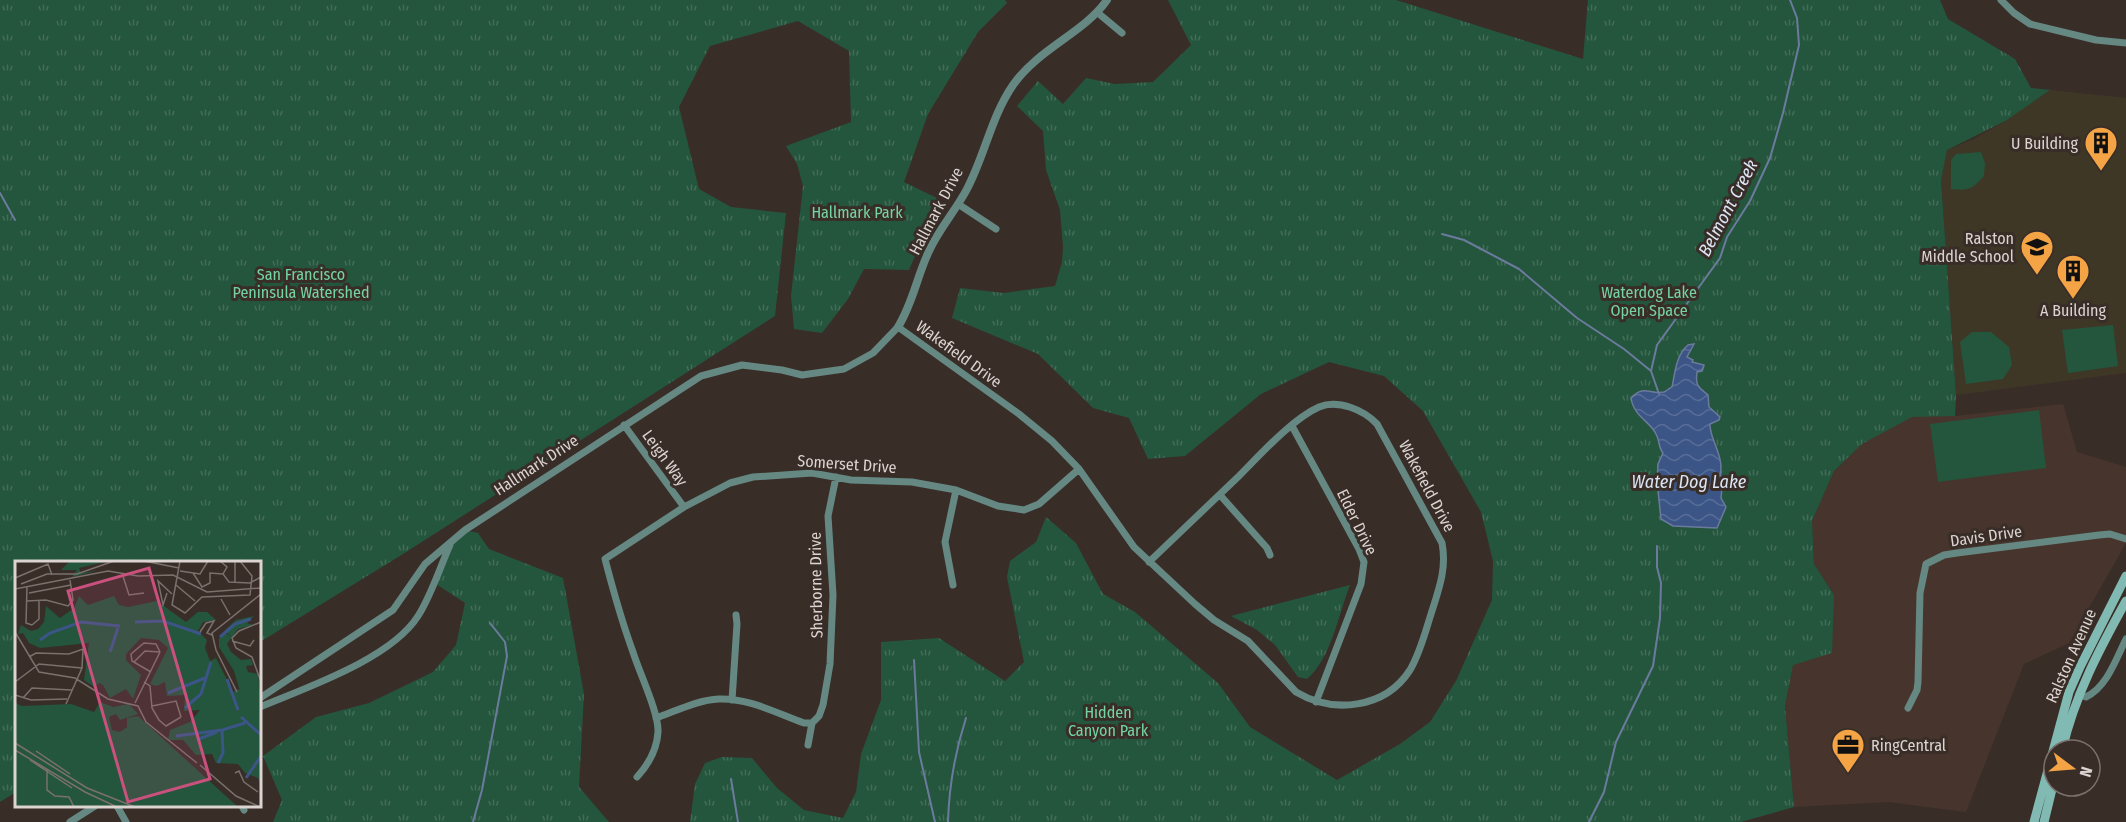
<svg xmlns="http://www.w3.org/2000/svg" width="2126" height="822" font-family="'Fira Sans Condensed',sans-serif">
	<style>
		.built { fill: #47352d }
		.education { fill: #3f3726 }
		.grass { fill: #24553d }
		.park { fill: url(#park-tufts) }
		.water { fill: url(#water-waves); stroke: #6c7b9d; stroke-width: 1.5 }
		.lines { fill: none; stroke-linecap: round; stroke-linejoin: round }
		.stream { stroke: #6c7b9d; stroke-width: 2 }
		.minor { stroke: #658883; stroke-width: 7 }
		.tertiary { stroke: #658883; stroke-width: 8 }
		.secondary { stroke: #81bab3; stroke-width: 9 }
		.labels { text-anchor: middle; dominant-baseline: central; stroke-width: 6; stroke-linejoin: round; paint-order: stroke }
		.poi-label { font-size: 16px; fill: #dcd4d1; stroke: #392d28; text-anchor: end }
		.street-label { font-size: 16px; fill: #dcd4d1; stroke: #392d28 }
		.park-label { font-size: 16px; fill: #74d5a3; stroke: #392d28 }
		.water-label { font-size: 18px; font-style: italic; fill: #dce5f5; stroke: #392d28 }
		.inset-river { fill: none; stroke: #3c5587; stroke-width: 3 }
		.inset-road { fill: none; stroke: #7a706c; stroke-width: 1.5 }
		.view { fill: #ca507e; fill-opacity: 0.15; stroke: #ca507e; stroke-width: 3 }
		.inset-edge { fill: none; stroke: #dcd4d1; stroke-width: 3 }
	</style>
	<defs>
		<pattern id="park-tufts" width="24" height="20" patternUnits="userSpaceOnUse" patternTransform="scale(1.5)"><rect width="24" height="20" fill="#24553d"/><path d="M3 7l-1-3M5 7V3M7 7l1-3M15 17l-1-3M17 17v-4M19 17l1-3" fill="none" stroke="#436d58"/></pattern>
		<pattern id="water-waves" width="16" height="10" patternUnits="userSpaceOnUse" patternTransform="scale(1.5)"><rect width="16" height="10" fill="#3c5587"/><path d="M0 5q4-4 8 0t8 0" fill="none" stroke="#586d97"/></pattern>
	</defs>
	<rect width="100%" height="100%" fill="#392d28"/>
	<path class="built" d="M2063 404 2077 452 2126 467V543L2069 643 2024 664 1966 812 1888 802 1794 807 1785 706 1793 665 1834 595 1814 564 1812 521 1834 471 1862 444 1912 416H1955Z"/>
	<path class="education" d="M2050 90 2126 98V373L1956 395 1941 179 1947 150 1972 140 2007 120Z"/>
	<path class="grass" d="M1981 152 1985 163 1984 176C1972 189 1969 191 1951 189V160L1956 154Z
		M2113 325 2118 366 2068 373 2062 330Z
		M1972 332H1991L2009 347 2012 365 2003 379 1966 384 1960 342Z
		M2039 410 2046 468 1938 482 1930 424Z"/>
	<path class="park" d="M0 0H1005L1007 3 978 32 928 114 904 182 939 199 909 270 864 269 848 299 822 333 794 329 791 296 803 186 797 164 786 146 851 122 849 51 798 21 710 46 679 107 699 189 731 207 786 213 775 316 403 554 260 642V562H16V792L0 802Z
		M1168 0H1396L1583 59 1588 0H1940L1948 19 2015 59 2031 88 2050 90 2007 120 1947 150 1941 180 1956 395 1955 416 1912 417 1862 444 1834 471 1812 521 1814 564 1834 595 1832 653 1793 665 1785 706 1794 807 1741 822H690L695 784 705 763 722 757 752 758 777 788 804 810 843 818 856 792 861 754 881 700V642L939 638 1005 681 1024 662 1007 577 1010 561 1036 542 1046 517 1076 543 1103 594 1135 612 1218 683 1250 727 1337 780 1400 744 1430 722 1456 681 1492 600 1493 561 1481 512 1423 411 1384 376 1329 362 1261 394 1185 456 1148 459 1129 418 1093 408 1038 354 952 318 960 288 1004 293 1055 286 1062 262 1063 247 1060 210 1046 170 1043 131 1017 106 1038 81 1063 104 1086 78 1115 84 1153 82 1191 45Z
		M465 530 478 533 489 549 563 578 584 694 579 787 609 822H273L282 800 263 756 316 717 369 703 433 672 456 645 465 603 433 582 451 542Z
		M1350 585C1338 615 1332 657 1307 679L1298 677 1275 645 1257 630 1231 616Z"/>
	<path class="water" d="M1694 344 1687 357 1693 360 1692 362 1704 365 1702 371 1697 372C1695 387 1699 387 1708 395L1709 407 1720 417 1719 420 1710 424C1709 438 1725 457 1720 475L1723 479 1721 498 1726 507 1717 528 1673 526 1661 519 1657 481 1658 464 1663 453C1658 447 1660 441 1656 434 1650 421 1634 417 1631 398 1644 384 1650 395 1664 392 1667 391 1669 388 1672 387 1675 373 1676 355 1688 345Z"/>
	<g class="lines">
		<path class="stream" d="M0 193 15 220
			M1442 234 1464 240 1519 269 1577 318 1624 349 1651 371
			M1659 394 1651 371 1657 345 1720 258 1727 237 1750 201 1770 158 1783 113 1799 45 1797 18 1790 0
			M914 660 919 752 935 822
			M731 779 738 822
			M473 822 482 790 507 656 505 642 490 623
			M948 822C949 786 955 752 966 718
			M1589 822 1604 792 1616 742 1653 666 1660 618 1661 583 1657 567V546"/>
		<path class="minor" d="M2001 0 2014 13 2030 24 2096 40 2126 43
			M1098 13 1122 33
			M958 204 996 229
			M624 425 684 507
			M1292 426 1359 549 1364 562 1361 584 1316 702
			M1220 495 1267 548 1270 555
			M953 585 945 542 956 490
			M2079 694 2086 697C2107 687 2116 659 2126 639
			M260 698 393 610 425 564 465 530 701 376 742 365 782 370 802 375 844 369 873 353 898 327 1019 414 1052 441 1079 469 1134 547 1195 604 1214 620 1248 641 1296 692C1333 714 1385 709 1410 670 1420 653 1425 633 1431 614 1439 589 1447 568 1442 543L1377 424C1364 410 1338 399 1319 407 1292 419 1260 455 1239 476 1209 505 1179 533 1149 562
			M732 700 737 624 736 615
			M260 707C305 688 391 659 418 616 431 596 440 567 450 545
			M1908 708 1917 690 1918 682 1920 593 1926 564 1944 555 1957 553 2099 535 2110 534 2126 539
			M656 718C676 711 697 700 719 699 749 698 776 713 804 723H812L819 716 823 705 830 664 833 595 828 516 836 477
			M808 745 812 723
			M637 777C648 765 657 749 658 732 659 713 639 672 633 652 622 622 613 590 605 559L684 507 730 483 753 477 812 473 851 480 912 482 956 490 998 506 1024 510 1039 504 1079 469
			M117 806 126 822
			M242 806 244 810
			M70 822 95 806"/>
		<path class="tertiary" d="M898 327C913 303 917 276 929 251 939 229 956 210 967 189 985 155 991 117 1013 85 1039 48 1084 33 1107 0"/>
		<path class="secondary" d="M2062 750C2075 695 2099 650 2126 601
			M2034 822 2069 692 2080 667 2126 576
			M2044 822 2054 781"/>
	</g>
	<defs>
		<g id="building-pin" transform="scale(1.725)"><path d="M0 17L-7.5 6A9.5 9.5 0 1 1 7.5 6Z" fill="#f4a444" stroke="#392d28"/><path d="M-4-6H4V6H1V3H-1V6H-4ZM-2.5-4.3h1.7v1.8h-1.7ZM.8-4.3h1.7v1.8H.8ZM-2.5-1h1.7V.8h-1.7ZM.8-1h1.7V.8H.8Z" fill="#111"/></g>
		<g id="school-pin" transform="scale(1.725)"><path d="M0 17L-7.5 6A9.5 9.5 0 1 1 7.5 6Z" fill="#f4a444" stroke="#392d28"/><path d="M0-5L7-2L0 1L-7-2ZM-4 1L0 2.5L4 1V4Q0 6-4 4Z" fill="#111"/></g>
		<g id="office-pin" transform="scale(1.725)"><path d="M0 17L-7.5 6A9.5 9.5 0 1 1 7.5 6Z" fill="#f4a444" stroke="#392d28"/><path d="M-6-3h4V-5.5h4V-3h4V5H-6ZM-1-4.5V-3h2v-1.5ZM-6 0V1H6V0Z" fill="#111"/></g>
	</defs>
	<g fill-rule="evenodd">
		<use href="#building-pin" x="2101" y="143"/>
		<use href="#school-pin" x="2037" y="247"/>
		<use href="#building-pin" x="2073" y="271"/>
		<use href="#office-pin" x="1848" y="745"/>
	</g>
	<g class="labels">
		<g class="poi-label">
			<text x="2078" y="143">U Building</text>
			<text x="2014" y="238">Ralston<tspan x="2014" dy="18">Middle School</tspan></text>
			<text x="2073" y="310" text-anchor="middle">A Building</text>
			<text x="1871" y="745" text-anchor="start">RingCentral</text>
		</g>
		<g class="street-label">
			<text transform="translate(936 211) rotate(-62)">Hallmark Drive</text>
			<text transform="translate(959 354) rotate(36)">Wakefield Drive</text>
			<text transform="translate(665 458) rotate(54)">Leigh Way</text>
			<text transform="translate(847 464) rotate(4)">Somerset Drive</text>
			<text transform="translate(536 465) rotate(-33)">Hallmark Drive</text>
			<text transform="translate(1427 486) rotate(62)">Wakefield Drive</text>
			<text transform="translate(1357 522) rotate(64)">Elder Drive</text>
			<text transform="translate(1986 536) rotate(-8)">Davis Drive</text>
			<text transform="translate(816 585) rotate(-91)">Sherborne Drive</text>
			<text transform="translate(2071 656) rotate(-66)">Ralston Avenue</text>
		</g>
		<g class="park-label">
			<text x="857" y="212">Hallmark Park</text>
			<text x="301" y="274">San Francisco<tspan x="301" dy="18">Peninsula Watershed</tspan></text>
			<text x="1649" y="292">Waterdog Lake<tspan x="1649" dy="18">Open Space</tspan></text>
			<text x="1108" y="712">Hidden<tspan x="1108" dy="18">Canyon Park</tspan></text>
		</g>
		<g class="water-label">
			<text transform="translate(1728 208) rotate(-62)">Belmont Creek</text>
			<text x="1689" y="482">Water Dog Lake</text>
		</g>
	</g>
	<g transform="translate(15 561)">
		<rect width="246" height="246" fill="#392d28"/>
		<path d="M210 72 217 76 212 83 216 91 226 99 236 98 238 104 231 105 233 111 243 113 246 141 224 127 219 110 204 86V77Z" fill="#24553d"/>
		<path d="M55 0H93L64 7 66 12 82 10 57 16 62 9H46ZM239 55 232 62 238 64 223 68 217 76 209 70 221 59Z" fill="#24553d"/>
		<path d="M64 35 73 44 99 35 104 44 113 46 142 40 171 61 183 51H192L201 59 188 61 183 70 192 79 190 87 195 100 201 97 218 131 240 120 246 131V225L243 217 230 212 223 203 201 202 197 193 181 194 168 179H153L155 169 175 161 185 149 169 150 170 134 152 135 150 121 142 125 135 123 153 87 144 79 126 77 111 93V99L126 114 118 138 111 128 95 137 88 124 84 122 79 126 69 119 74 82 25 87 14 82 8 72 3 73 6 64 16 70 23 68 29 61 31 45 45 57 59 47ZM0 141 6 145 56 143 79 151 85 141 98 146 114 143 123 153 105 159 101 153 94 156 97 169 105 171 112 166V157L123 155 223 246H0Z" fill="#24553d"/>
		<path class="inset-river" d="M120 61 148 60 186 73M205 76 220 63 236 58M25 79 35 72 66 61 105 65M95 91 103 67M212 118 223 149M153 132 190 117M170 147 186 133 196 101M226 156 246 174M161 175 207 169M184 178 202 171M203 202 208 192 207 169 230 162M231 217 246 195"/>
		<path class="inset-road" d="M129 0 164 7M165 0 157 44 170 52 187 36 235 34 237 15 225 0M205 0 212 6 208 13 214 21 235 22 246 16M165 10 185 13 193 0M107 12 114 34 129 32M178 12 187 26 195 22V12L208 13M0 17 33 3 37 14M220 22V0M6 23 32 13H62L99 0M161 24 180 40M12 25 11 62 17 64M0 28 93 10 123 15 158 14 192 31 246 27M14 32 56 24M152 32 148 44 143 20 157 33M206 38 215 54M12 40 31 39 53 45 58 39 55 19M246 61 224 70 217 77 221 87 237 96 246 121M17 64 24 58V40M0 71 24 111 60 117 93 138 123 145 131 161 182 202M185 71 191 62 199 60 192 72 197 74M217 80 235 85 239 79M14 96 21 92 54 93 68 88 67 107 51 143M119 101 130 90 145 91M136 111 117 100 116 93 129 82 141 83 145 91M0 121 24 103 67 107M129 121 135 125 137 147 144 159 151 165 166 156M222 131 201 89 197 72 246 33M0 134 16 139 52 138M8 137 17 127 57 129M120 142 145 91M137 145 161 140 166 156M0 182 72 227 120 246M0 189 70 231 102 246M21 190 55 213M15 199 57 227M185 204 221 235 245 246M32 209V229L40 235 54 236 59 246M220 212 224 210 229 221 243 231"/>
		<path class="view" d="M134 7 195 218 113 241 53 30Z"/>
		<rect width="246" height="246" class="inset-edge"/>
	</g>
	<g transform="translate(2072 768) rotate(106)"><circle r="28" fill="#392d28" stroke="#7a706c" stroke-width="1.5"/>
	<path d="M0-4.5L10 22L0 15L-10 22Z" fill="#f4a444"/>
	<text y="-9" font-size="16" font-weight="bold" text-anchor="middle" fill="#dcd4d1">N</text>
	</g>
</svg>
